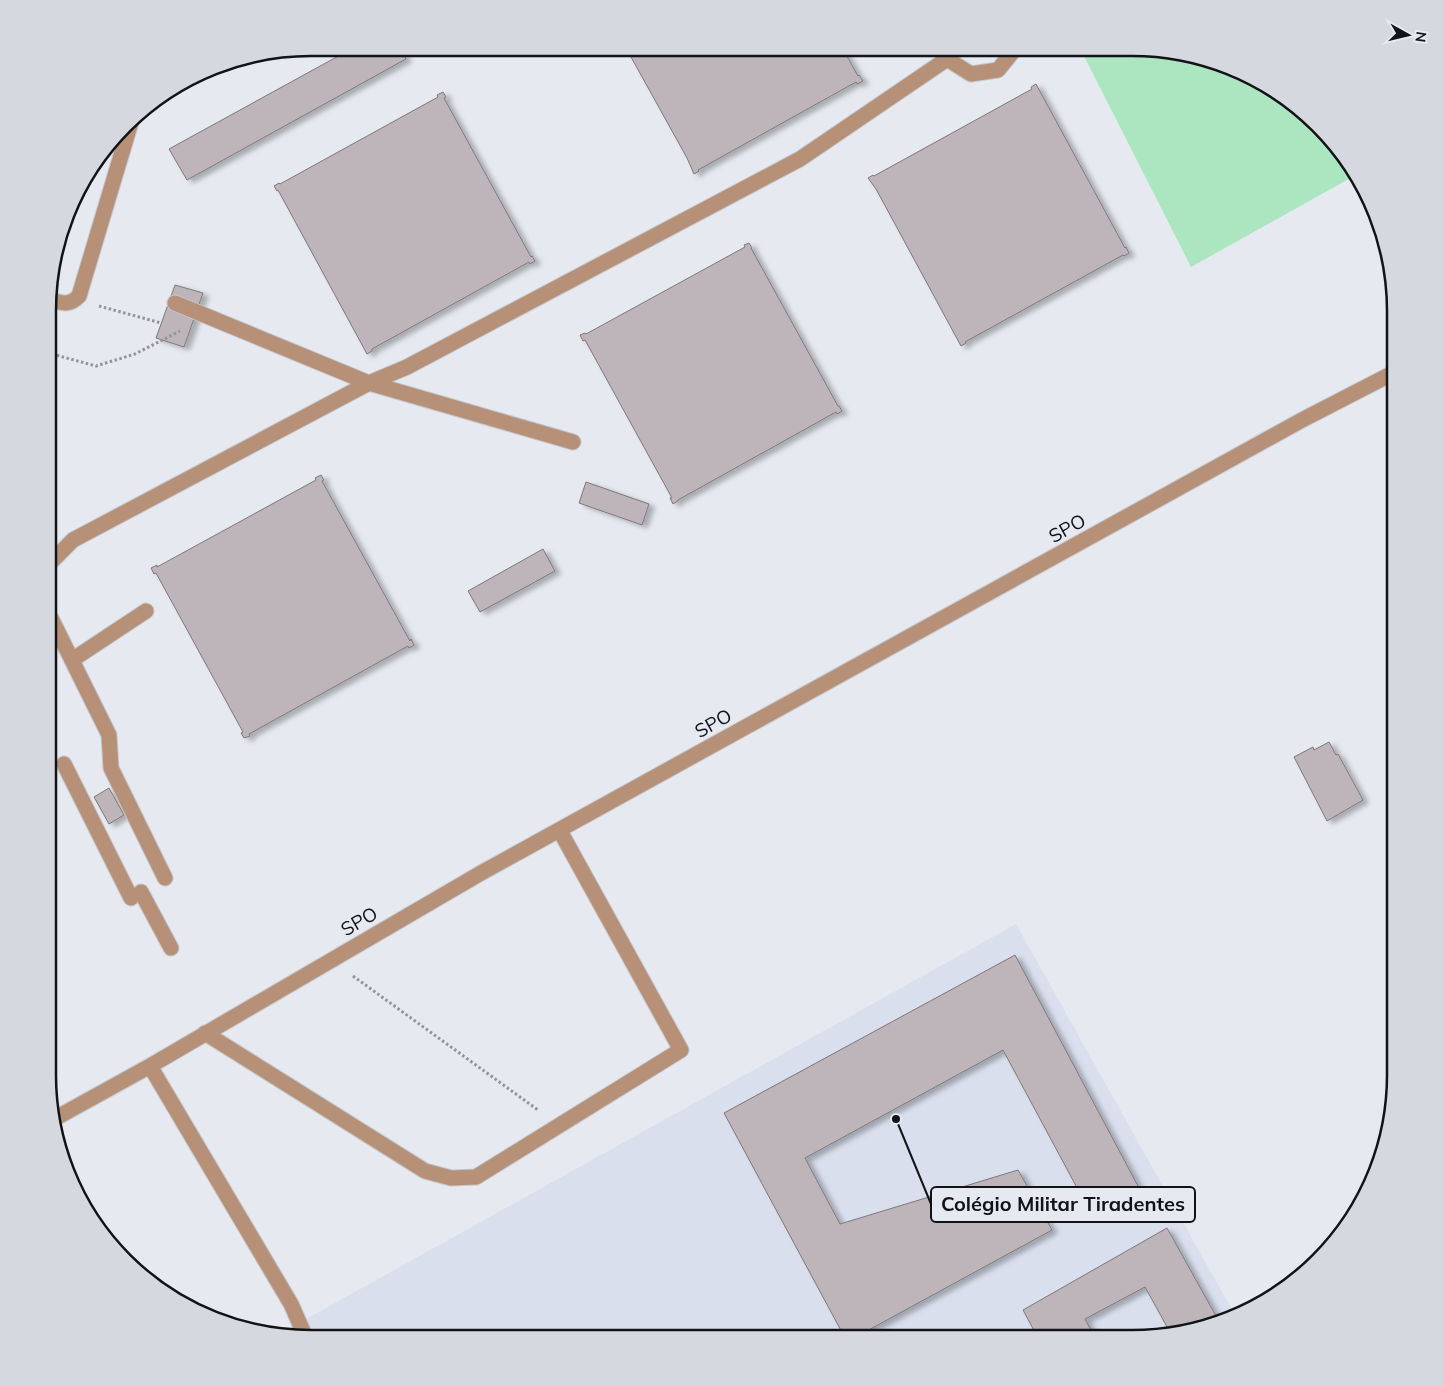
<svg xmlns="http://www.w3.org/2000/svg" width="1443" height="1386" font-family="Mulish,sans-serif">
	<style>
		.built { fill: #d9dfed }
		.green { fill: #abe6c0 }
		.building { fill: #bdb5ba; stroke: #7e777b; filter: url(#shadow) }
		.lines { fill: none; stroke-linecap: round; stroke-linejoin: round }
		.minor-casing { stroke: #c4c7cd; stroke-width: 17 }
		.path { stroke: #92949a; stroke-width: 3; stroke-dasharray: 2.5 2.5; stroke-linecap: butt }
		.minor { stroke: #b69077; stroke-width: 15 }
		.labels { text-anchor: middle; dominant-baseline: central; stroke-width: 4; stroke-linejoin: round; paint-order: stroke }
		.street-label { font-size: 19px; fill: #121316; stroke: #e6e9f0 }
		.rim { fill: none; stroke: #121316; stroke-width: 2.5 }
		.leader { fill: none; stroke: #121316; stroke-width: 2 }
		.callout-dot { fill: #121316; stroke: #e6e9f0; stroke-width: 2 }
		.callout { fill: #e6e9f0; stroke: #121316; stroke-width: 2 }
		.callout-label { font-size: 20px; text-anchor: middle; font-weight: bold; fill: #121316 }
	</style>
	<defs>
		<filter id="shadow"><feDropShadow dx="5.5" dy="3" stdDeviation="2.5" flood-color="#0004"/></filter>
	</defs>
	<rect width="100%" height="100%" fill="#e6e9f0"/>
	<path class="built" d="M1016 924 1235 1315 1217 1324 1149 1338H294L284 1335 283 1332Z"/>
	<path class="green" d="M1081 50H1166L1264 83 1341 150 1354 176 1191 267Z"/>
	<path class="building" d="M353 48H400L406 59 187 180 169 149Z
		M626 48 843 49 858 76 859 75 863 81 857 84 856 82 698 170 699 171 694 174 687 158Z
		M1036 84 1125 248 1126 247 1129 253 1124 256 1123 255 965 342 966 343 961 346 876 189 868 178 873 175 874 176 1032 89 1031 87Z
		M443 92 446 97 444 98 531 257 532 256 535 261 530 264 529 262 372 349V351L367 354 278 190 277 191 274 186 279 183 280 184 438 97 437 95Z
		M749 243 752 248H751L838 406H839L842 411 837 414 836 412 678 500V501L673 504 670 498H672L585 340 583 341 580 335 585 333 586 334 745 247 744 245Z
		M175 285 203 293 184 347 156 338Z
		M321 475 324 480 322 481 410 641 411 639 414 645 409 648 408 646 249 734 250 736 244 738 241 733 243 732 156 573 154 574 151 568 157 565V567L316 480 315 478Z
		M586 482 649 504 642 525 579 503Z
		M543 549 555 571 480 612 468 591Z
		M1329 742 1336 755 1338 754 1363 800 1327 821 1294 757 1313 747 1314 750Z
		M109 788 124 815 109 824 94 797Z
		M1015 955 1138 1186 1090 1212 1003 1050 805 1158 840 1224 1018 1170 1052 1230 854 1338H845L724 1113Z
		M1167 1228 1220 1323 1171 1334 1145 1287 1085 1319 1095 1338H1038L1023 1310Z"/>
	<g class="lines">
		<g class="minor-casing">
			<path id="minor" d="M944 49 947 59 971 74 998 70 1015 49
				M52 300C64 304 70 305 79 296L132 119
				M175 303 369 383 573 442
				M51 562 73 540 369 383 407 367 800 159 947 59
				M51 618 109 735 111 768 165 878
				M72 660 146 611
				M64 764 131 898
				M141 892 171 948
				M205 1033 425 1171 451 1178 476 1177 681 1050 560 831
				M150 1066 291 1304 306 1338
				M54 1119 150 1066 481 873 1302 420 1395 372"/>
		</g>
		<path class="path" d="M99 306 161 323
			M52 354 96 366 135 354 180 331
			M353 976 538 1110"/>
		<use href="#minor" class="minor"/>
	</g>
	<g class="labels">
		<g class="street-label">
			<text transform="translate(1067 528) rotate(-29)">SPO</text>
			<text transform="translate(713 723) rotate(-29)">SPO</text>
			<text transform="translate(359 921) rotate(-30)">SPO</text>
		</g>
	</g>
	<path d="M0 0H1443V1386H0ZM311 56H1132A255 255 0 0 1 1387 311V1075A255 255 0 0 1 1132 1330H311A255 255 0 0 1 56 1075V311A255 255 0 0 1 311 56Z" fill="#d5d8df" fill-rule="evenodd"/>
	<path class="rim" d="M311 56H1132A255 255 0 0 1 1387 311V1075A255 255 0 0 1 1132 1330H311A255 255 0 0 1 56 1075V311A255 255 0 0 1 311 56Z"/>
	<path class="leader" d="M896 1119L931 1204"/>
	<circle class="callout-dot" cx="896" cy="1119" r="5"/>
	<rect class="callout" x="931" y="1187" width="264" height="35" rx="5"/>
	<g class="callout-label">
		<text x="1063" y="1211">Colégio Militar Tiradentes</text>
	</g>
	<g transform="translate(1408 35) rotate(98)" stroke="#e6e9f0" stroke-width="4" paint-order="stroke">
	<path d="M0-4L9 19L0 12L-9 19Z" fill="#121316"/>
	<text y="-8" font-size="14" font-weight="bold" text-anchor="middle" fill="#121316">N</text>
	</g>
</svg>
